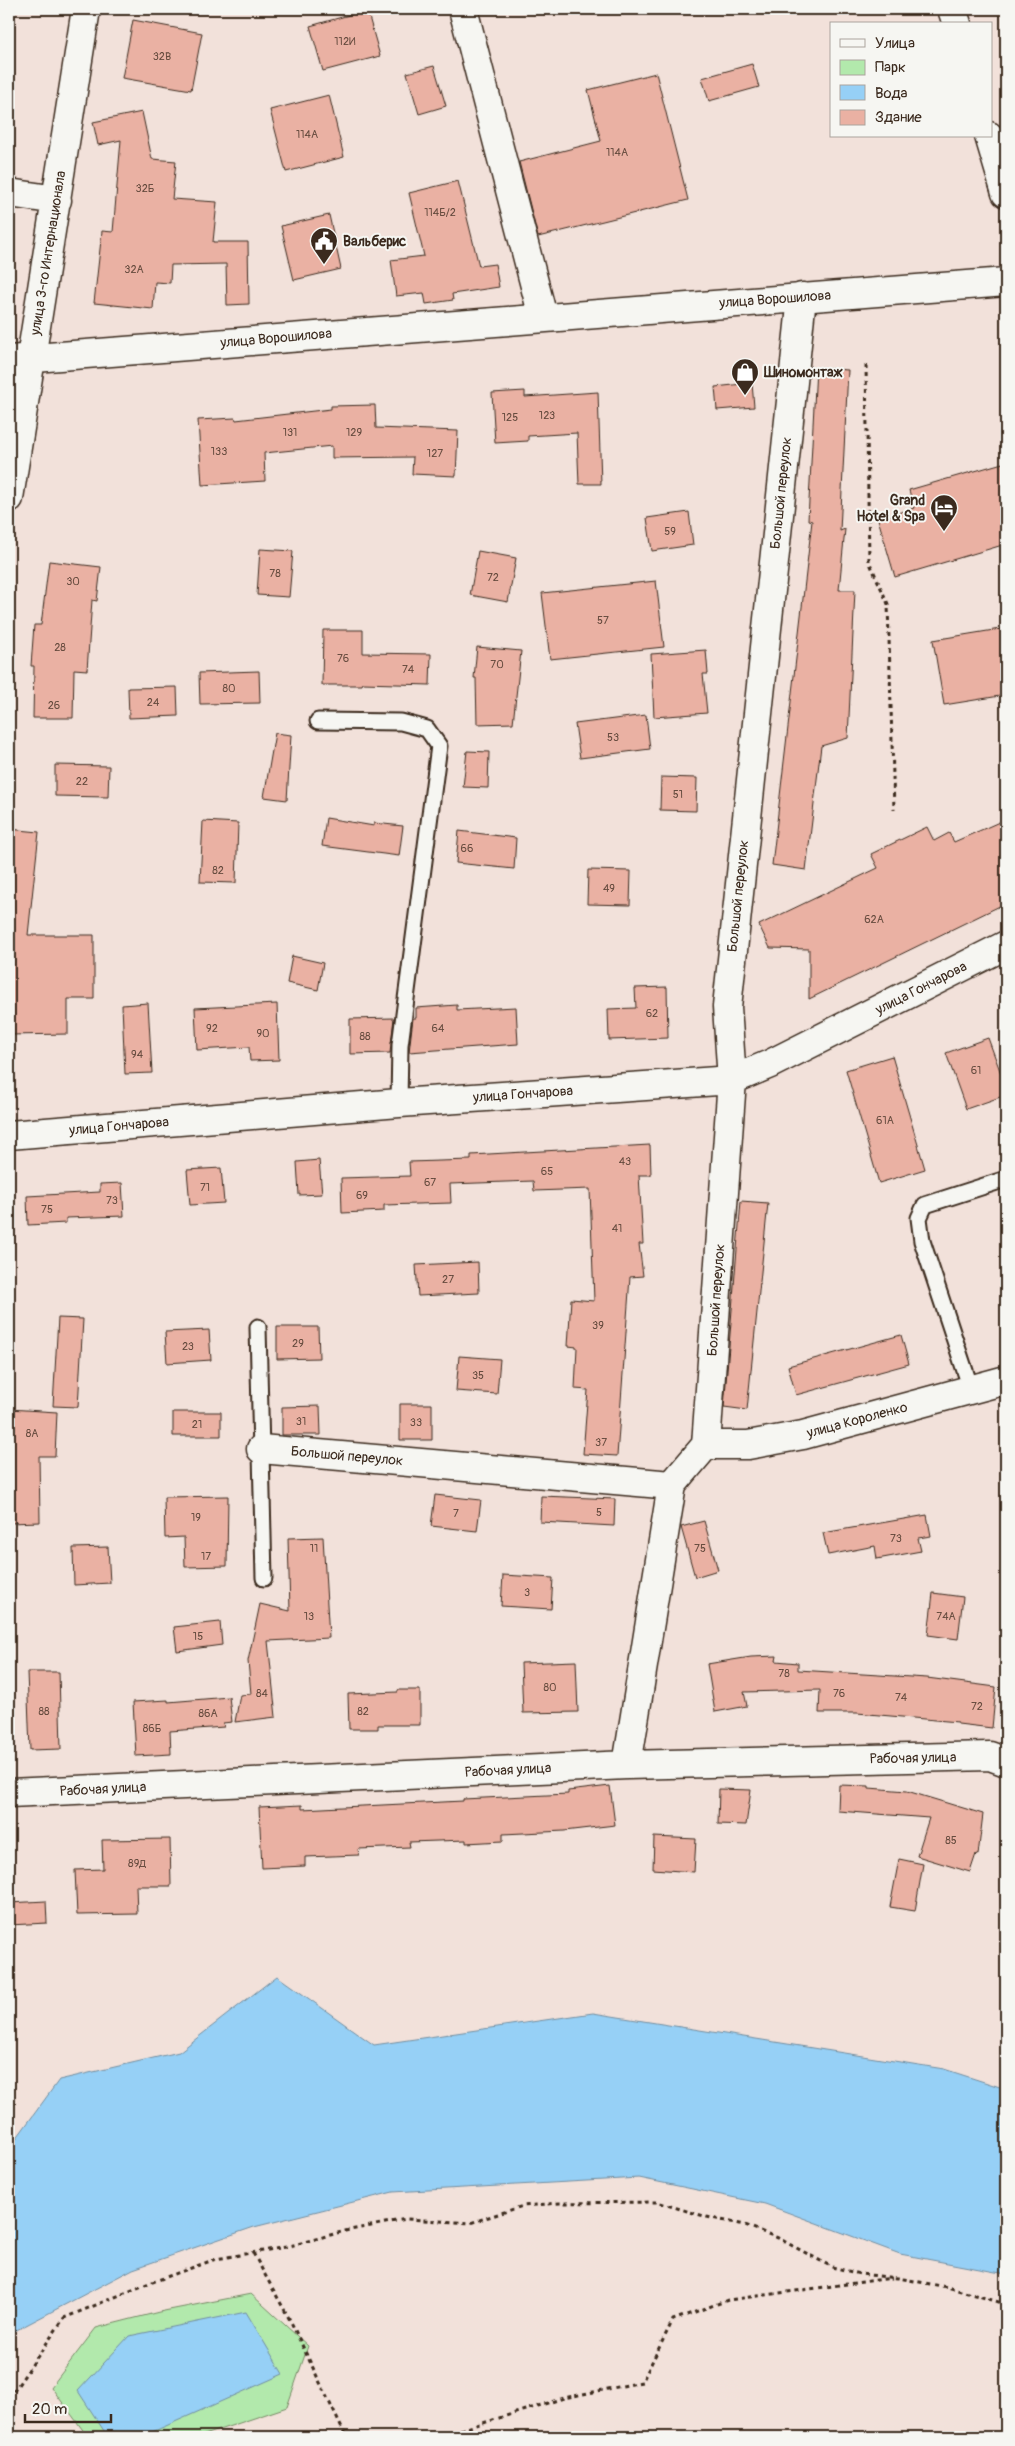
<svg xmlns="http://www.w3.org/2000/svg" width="1015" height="2446" font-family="Pangolin,sans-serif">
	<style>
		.green { fill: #b2e9ac; stroke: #768a65 }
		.water { fill: #96d0f6; stroke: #728ea0 }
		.building { fill: #eab1a3; stroke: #3b2a1e }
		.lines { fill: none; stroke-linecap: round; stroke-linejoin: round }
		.service-casing { stroke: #3b2a1e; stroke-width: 19 }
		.minor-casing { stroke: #3b2a1e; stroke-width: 31 }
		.tertiary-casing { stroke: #3b2a1e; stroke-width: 31 }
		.secondary-casing { stroke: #3b2a1e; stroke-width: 31 }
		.path { stroke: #3b2a1e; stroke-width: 3; stroke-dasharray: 4 4; stroke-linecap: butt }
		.service { stroke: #f6f6f2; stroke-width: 15 }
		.minor { stroke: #f6f6f2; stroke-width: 28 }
		.tertiary { stroke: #f6f6f2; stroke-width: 28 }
		.secondary { stroke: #f6f6f2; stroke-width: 28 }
		.labels { text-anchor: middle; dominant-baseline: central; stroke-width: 4; stroke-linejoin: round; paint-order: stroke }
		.number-label { font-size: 11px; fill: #674c3f }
		.poi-label { font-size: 14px; font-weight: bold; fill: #3b2a1e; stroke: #f6f6f2; text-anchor: start }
		.street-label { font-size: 14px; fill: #3b2a1e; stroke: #f6f6f2 }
	</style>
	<rect width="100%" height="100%" fill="#f2e1da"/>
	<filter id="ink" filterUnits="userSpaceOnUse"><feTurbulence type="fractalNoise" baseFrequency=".02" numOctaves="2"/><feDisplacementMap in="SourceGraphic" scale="10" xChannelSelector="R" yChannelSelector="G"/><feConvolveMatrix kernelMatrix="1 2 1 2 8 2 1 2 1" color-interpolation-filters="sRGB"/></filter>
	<g filter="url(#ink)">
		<path class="green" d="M251 2294 308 2346 287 2407 198 2437H88L51 2387 96 2328 159 2312Z"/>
		<path class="water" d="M277 1976 374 2045 593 2013 944 2069 1006 2089V2274L900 2254 765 2204 639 2178 393 2192 254 2227 133 2269 9 2334V2144L13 2143 59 2080 179 2052Z
			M246 2312 283 2374 141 2437H108L78 2391 129 2336Z"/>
		<path class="building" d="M367 10 380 56 323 71 310 26Z
			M133 20 202 33 191 90 122 78Z
			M752 64 759 87 709 101 702 78Z
			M434 66 446 106 419 114 407 73Z
			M656 73 688 200 538 237 519 162 601 141 588 90Z
			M329 95 344 157 286 172 270 110Z
			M142 112 152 159 176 161 172 199 217 202 213 242H248L249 304 227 305 226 264 171 265 170 283 155 282 153 309 94 303 102 231 113 232 121 140 98 145 93 122Z
			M458 181 479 266 495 264 499 287 452 294 453 300 426 304 424 293 396 296 391 260 424 256 409 193Z
			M329 215 341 269 294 280 281 226Z
			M816 368 848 370 840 531 845 529 839 590H855L848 738 821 746 806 870 772 865 812 521 808 520Z
			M752 383 754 407 717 410 715 387Z
			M525 391V397L598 392 601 484H579L577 433 528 436V441L495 443 492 393Z
			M375 405 376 428 458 431 456 476 412 474 413 457 332 458V446L264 453 265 481 202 485 198 420 235 418 236 420 331 409V406Z
			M1006 462V544L895 577 878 519 914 508 909 490Z
			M689 512 693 545 652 551 647 518Z
			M260 549 293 551 289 597 257 595Z
			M478 551 516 558 508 602 470 595Z
			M49 561 101 567 97 601 92 600 87 670 74 669 73 718H33L34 666H31L34 625H41Z
			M656 581 664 647 550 659 542 593Z
			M1006 628V695L944 705 933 640Z
			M323 630H363V653L431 654 430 685 363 683 362 685H322Z
			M477 647 521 651 513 723 477 724 476 678H474Z
			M706 650 708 674H703L707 713 654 717 651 654Z
			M259 671 260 703 200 704 199 673Z
			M177 687 178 716 129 718 128 688Z
			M646 715 650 749 580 758 575 724Z
			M275 733 291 735 287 800 264 797Z
			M467 751 489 752 488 788 463 787Z
			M55 765 109 766 108 797 55 796Z
			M661 777 697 778 696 811 660 810Z
			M326 818 374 826V823L403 826 399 856 322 846Z
			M1006 819V903L809 999V949L770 948 759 925 878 868 871 854 927 827 934 841 949 833 954 842Z
			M203 821 238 823 236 883 200 882Z
			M9 829 39 832 28 935H94V999H68V1034L9 1035Z
			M459 831 516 838 514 869 456 863Z
			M588 870 631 871 630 905 587 904Z
			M292 956 323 963 318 990 287 983Z
			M667 987 668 1038 609 1040 608 1009 636 1008 635 988Z
			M148 1003 152 1073 125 1074 122 1005Z
			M277 1004 279 1060 250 1061 249 1047 197 1050 195 1008Z
			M457 1005V1010L516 1007 518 1044 409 1052 413 1018H416V1008Z
			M394 1018 390 1053 350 1054V1019Z
			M988 1038 1006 1087V1095L966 1109 946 1053Z
			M892 1056 925 1169 879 1183 846 1070Z
			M650 1145 651 1175H639L643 1244H639L643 1276 630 1277 617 1456 583 1454 588 1390 575 1389 577 1347 568 1346 571 1299 594 1301 590 1189 534 1191 533 1181 450 1184 451 1203 384 1205V1211L342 1213 341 1178 410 1176 409 1162 471 1160V1155Z
			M319 1160 322 1194 299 1195 297 1162Z
			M221 1168 224 1203 190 1205 187 1170Z
			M122 1183 124 1216 66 1218V1223L28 1225 27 1196 100 1192V1184Z
			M741 1201 768 1203 747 1410 724 1407Z
			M478 1262 479 1293 418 1296 416 1265Z
			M58 1318 83 1319 78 1407 53 1406Z
			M277 1327H318L319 1358 277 1359Z
			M209 1330 211 1360 167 1363 165 1332Z
			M901 1335 909 1364 796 1395 788 1366Z
			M459 1356 500 1359 497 1394 456 1391Z
			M400 1404H432V1440H400Z
			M320 1406 321 1435H282V1407Z
			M9 1409 57 1412 55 1456H39L40 1522 9 1523Z
			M173 1412H221V1436H173Z
			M435 1495 481 1500 477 1531 431 1526Z
			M228 1496 227 1566 185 1567 184 1537 165 1538 164 1497Z
			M541 1496 615 1499 614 1526 540 1522Z
			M927 1515 931 1536 918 1538 921 1551 877 1559 875 1546 828 1555 823 1533Z
			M704 1521 718 1570 695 1577 681 1527Z
			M323 1537 329 1638 268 1641 276 1717 235 1722 240 1695 251 1694 248 1661 260 1604 290 1611 288 1538Z
			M108 1547 110 1583 74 1585 73 1548Z
			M503 1575 553 1578 551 1609 501 1606Z
			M933 1593 963 1597 958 1639 928 1635Z
			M220 1622 222 1645 177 1651 174 1627Z
			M777 1656 776 1661 798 1663V1670L927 1678 996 1687 992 1728 958 1724V1722L857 1713H819L820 1690 744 1692 747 1706 715 1712 707 1664 751 1657Z
			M576 1661 578 1712 523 1713 521 1663Z
			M27 1672H59L61 1749 30 1750Z
			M398 1690H420V1725H378V1729H349L348 1694 398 1692Z
			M229 1697 232 1722 223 1723 224 1727 170 1731 171 1754 136 1756 133 1702 168 1700V1702Z
			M839 1785 869 1786V1788L907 1791 983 1814 978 1855 976 1854 970 1872 917 1856 929 1818 838 1811Z
			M610 1786 615 1825 564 1831 503 1834V1841L466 1843V1840L409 1842 410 1847 358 1849 359 1855 305 1857V1866L262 1868 259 1807 302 1805V1809L463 1801V1799L568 1794V1791Z
			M719 1789 751 1790 746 1825 718 1824Z
			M654 1837 696 1839 694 1872 653 1869Z
			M170 1839 171 1886H136L137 1914 77 1915 75 1870 103 1869 102 1840Z
			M899 1859 923 1864 915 1911 890 1907Z
			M46 1901 47 1923 9 1925V1903Z"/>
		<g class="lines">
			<g class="service-casing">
				<path id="service" d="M318 721 401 722 427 729 439 746 400 1045 399 1103
					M258 1327 264 1578
					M971 1389 922 1241 919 1218 925 1205 1006 1179"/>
			</g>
			<g class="minor-casing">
				<path id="minor" d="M463 9 543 317
					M9 193 57 200
					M9 498 86 9
					M9 1135 399 1103 732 1080 770 1064 1006 945
					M706 1445H748L803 1435 1006 1380
					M261 1449 672 1485
					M627 1765 672 1485 706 1445 732 1080 727 1007 802 297
					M9 1793 627 1765 990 1756 1006 1762"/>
			</g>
			<g class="tertiary-casing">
				<path id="tertiary" d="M9 360 1006 282"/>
			</g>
			<g class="secondary-casing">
				<path id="secondary" d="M952 9 957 24
					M989 136 1006 193"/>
			</g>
			<path class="path" d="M866 365 869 561 888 604 894 810
				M253 2253 291 2322 346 2437
				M9 2398 64 2318 147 2284 216 2259 286 2247 345 2231 406 2219 470 2223 523 2206 560 2203 657 2202 707 2217 745 2225 778 2238 832 2267 860 2274 898 2278 947 2287 1006 2304
				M421 2437 454 2432 564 2398 642 2382 673 2320 728 2300 892 2278"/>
			<use href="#service" class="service"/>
			<use href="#minor" class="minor"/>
			<use href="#tertiary" class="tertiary"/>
			<use href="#secondary" class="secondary"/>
		</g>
	</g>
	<defs>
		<g id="civic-pin" transform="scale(1.4375)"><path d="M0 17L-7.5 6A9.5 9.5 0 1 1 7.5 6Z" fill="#3b2a1e" stroke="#f6f6f2"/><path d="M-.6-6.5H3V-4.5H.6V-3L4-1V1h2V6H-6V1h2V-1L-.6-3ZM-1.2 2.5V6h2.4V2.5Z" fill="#fff"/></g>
		<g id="shop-pin" transform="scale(1.4375)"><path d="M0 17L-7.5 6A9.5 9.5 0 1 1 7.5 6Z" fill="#3b2a1e" stroke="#f6f6f2"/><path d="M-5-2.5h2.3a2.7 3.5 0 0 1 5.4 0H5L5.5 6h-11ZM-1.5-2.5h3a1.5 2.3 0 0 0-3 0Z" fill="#fff"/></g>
		<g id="hotel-pin" transform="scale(1.4375)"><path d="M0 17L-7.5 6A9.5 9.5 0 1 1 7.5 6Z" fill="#3b2a1e" stroke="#f6f6f2"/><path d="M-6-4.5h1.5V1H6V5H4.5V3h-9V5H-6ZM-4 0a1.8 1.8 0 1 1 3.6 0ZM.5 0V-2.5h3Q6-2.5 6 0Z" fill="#fff"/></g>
	</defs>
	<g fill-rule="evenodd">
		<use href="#civic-pin" x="324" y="241"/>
		<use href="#shop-pin" x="745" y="372"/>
		<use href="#hotel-pin" x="944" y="508"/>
	</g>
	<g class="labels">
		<g class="number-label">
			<text x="345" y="41">112И</text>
			<text x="162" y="56">32В</text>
			<text x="307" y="134">114А</text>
			<text x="617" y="152">114А</text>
			<text x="145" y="188">32Б</text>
			<text x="440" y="212">114Б/2</text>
			<text x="134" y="269">32А</text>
			<text x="547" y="415">123</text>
			<text x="510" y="417">125</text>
			<text x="290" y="432">131</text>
			<text x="354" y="432">129</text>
			<text x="219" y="451">133</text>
			<text x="435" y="453">127</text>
			<text x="670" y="531">59</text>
			<text x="275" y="573">78</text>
			<text x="493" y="577">72</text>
			<text x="73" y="581">30</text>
			<text x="603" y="620">57</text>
			<text x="60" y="647">28</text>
			<text x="343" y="658">76</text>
			<text x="497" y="664">70</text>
			<text x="408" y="669">74</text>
			<text x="229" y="688">80</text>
			<text x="153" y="702">24</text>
			<text x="54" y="705">26</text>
			<text x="613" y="737">53</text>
			<text x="82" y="781">22</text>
			<text x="678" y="794">51</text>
			<text x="467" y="848">66</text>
			<text x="218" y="870">82</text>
			<text x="609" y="888">49</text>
			<text x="874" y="919">62А</text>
			<text x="652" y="1013">62</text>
			<text x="212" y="1028">92</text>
			<text x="438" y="1028">64</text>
			<text x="263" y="1033">90</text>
			<text x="365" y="1036">88</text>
			<text x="137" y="1054">94</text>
			<text x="976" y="1070">61</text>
			<text x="885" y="1120">61А</text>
			<text x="625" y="1161">43</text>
			<text x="547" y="1171">65</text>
			<text x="430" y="1182">67</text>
			<text x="205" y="1187">71</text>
			<text x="362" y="1195">69</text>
			<text x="112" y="1200">73</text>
			<text x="47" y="1209">75</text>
			<text x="617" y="1228">41</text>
			<text x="448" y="1279">27</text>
			<text x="598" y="1325">39</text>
			<text x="298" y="1343">29</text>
			<text x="188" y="1346">23</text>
			<text x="478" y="1375">35</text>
			<text x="301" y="1421">31</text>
			<text x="416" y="1422">33</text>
			<text x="197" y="1424">21</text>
			<text x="32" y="1433">8А</text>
			<text x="601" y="1442">37</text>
			<text x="599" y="1512">5</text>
			<text x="456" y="1513">7</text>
			<text x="196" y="1517">19</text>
			<text x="896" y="1538">73</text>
			<text x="314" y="1548">11</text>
			<text x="700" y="1548">75</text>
			<text x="206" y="1556">17</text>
			<text x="527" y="1592">3</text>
			<text x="309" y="1616">13</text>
			<text x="946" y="1616">74А</text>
			<text x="198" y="1636">15</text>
			<text x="784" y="1673">78</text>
			<text x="550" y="1687">80</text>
			<text x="262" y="1693">84</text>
			<text x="839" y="1693">76</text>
			<text x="901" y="1697">74</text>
			<text x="977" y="1706">72</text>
			<text x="44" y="1711">88</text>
			<text x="363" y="1711">82</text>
			<text x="208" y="1713">86А</text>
			<text x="152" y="1728">86Б</text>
			<text x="951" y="1840">85</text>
			<text x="137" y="1863">89Д</text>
		</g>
		<g class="poi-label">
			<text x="343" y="241">Вальберис</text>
			<text x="764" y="372">Шиномонтаж</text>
			<text x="925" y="500" text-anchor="end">Grand<tspan x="925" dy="16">Hotel &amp; Spa</tspan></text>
		</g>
		<g class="street-label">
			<text transform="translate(48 253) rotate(-81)">улица 3-го Интернационала</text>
			<text transform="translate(775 299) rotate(-4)">улица Ворошилова</text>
			<text transform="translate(276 338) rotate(-5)">улица Ворошилова</text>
			<text transform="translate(781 493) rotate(-84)">Большой переулок</text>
			<text transform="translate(738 896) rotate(-84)">Большой переулок</text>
			<text transform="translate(921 988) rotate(-27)">улица Гончарова</text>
			<text transform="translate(523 1094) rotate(-4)">улица Гончарова</text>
			<text transform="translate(119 1126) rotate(-5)">улица Гончарова</text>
			<text transform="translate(716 1300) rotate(-86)">Большой переулок</text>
			<text transform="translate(857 1420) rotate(-15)">улица Короленко</text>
			<text transform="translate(347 1456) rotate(5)">Большой переулок</text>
			<text transform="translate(913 1758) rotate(-1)">Рабочая улица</text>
			<text transform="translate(508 1770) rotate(-3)">Рабочая улица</text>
			<text transform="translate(103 1789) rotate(-3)">Рабочая улица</text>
		</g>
	</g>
	<rect width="1015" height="2446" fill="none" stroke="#f6f6f2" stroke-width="30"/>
	<rect x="15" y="15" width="985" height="2416" fill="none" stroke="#3b2a1e" stroke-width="2" filter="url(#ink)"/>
	<rect x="830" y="22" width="162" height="115" fill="#f6f6f2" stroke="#aba49d"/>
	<rect x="840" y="39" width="25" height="8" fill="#f6f6f2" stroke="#aba49d"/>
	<text x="875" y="48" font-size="15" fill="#3b2a1e">Улица</text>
	<rect x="840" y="60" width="25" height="15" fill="#b2e9ac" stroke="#aba49d"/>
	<text x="875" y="72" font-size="15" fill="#3b2a1e">Парк</text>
	<rect x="840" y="85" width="25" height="15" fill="#96d0f6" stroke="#aba49d"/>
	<text x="875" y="98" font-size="15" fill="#3b2a1e">Вода</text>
	<rect x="840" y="110" width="25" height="15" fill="#eab1a3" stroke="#aba49d"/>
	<text x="875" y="122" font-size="15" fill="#3b2a1e">Здание</text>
	<path d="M25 2414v8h86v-8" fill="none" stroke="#3b2a1e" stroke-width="2.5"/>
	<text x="32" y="2414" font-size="15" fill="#3b2a1e" stroke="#f6f6f2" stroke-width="4" paint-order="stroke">20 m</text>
</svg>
